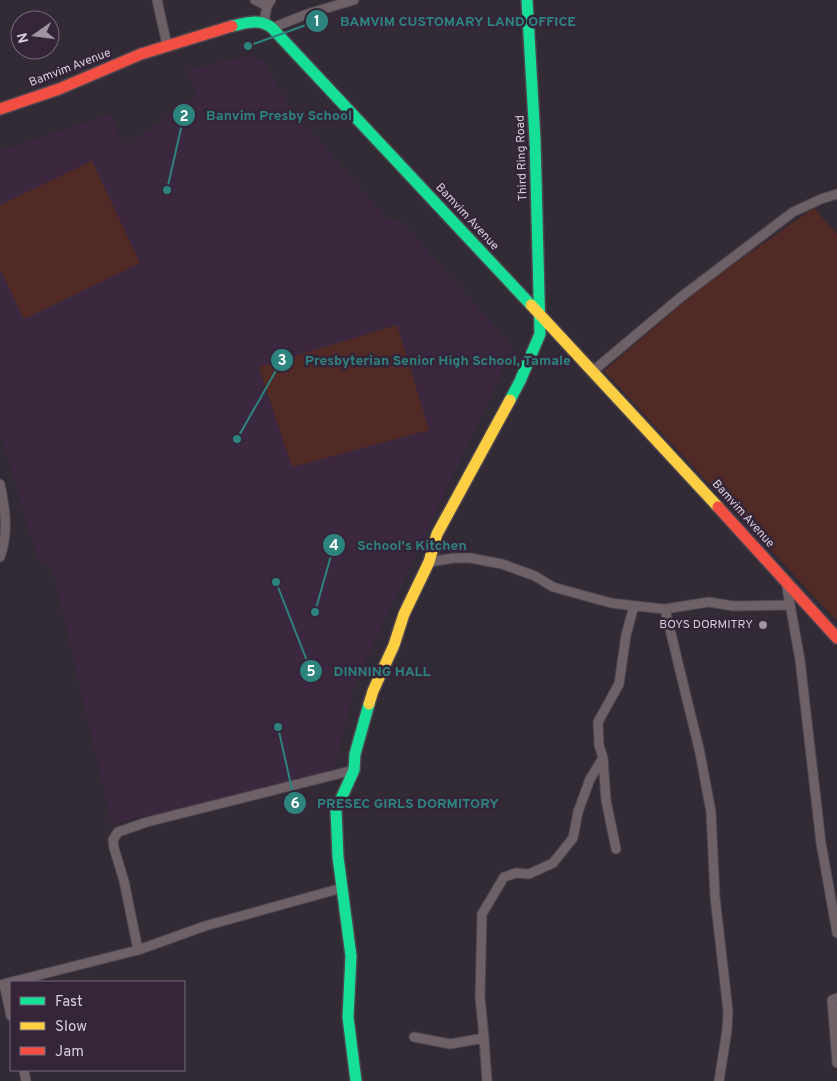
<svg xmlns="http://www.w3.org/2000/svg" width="837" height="1081" font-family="Overpass,sans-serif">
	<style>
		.built { fill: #3b283f }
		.green { fill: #512a26 }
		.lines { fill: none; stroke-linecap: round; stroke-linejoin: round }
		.street-casing { stroke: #4c454f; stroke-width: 11 }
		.fast-casing { stroke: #4c454f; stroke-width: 14 }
		.slow-casing { stroke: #4c454f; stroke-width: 14 }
		.jam-casing { stroke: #4c454f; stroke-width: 14 }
		.street { stroke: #6e6067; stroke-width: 9 }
		.fast { stroke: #16e098; stroke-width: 11 }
		.slow { stroke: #ffcf43; stroke-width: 11 }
		.jam { stroke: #f24e42; stroke-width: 11 }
		.poi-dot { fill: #9e95a1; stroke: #352539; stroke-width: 2 }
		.labels { text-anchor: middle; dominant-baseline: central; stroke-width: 5; stroke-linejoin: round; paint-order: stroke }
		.street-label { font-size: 12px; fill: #d8cedb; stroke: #352539 }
		.poi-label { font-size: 12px; fill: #d8cedb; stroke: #352539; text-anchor: end }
		.leader { fill: none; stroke: #2d837e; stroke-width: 2 }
		.callout-dot { fill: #2d837e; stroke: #352539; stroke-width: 2 }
		.mark-label { font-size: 15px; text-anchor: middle; font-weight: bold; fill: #fff }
		.callout-label { font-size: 14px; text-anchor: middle; font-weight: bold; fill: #2d837e; stroke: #352539; stroke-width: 5; stroke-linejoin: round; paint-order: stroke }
	</style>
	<rect width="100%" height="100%" fill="#322a35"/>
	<path class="built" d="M251 55 264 62 290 107 386 218 402 222 513 348 355 683 333 774 112 824 52 566 37 558 0 431V151L111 114 124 148 197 95 188 70Z"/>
	<path class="green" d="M92 161 140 263 24 319 0 269V205Z
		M814 208 837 234V621L604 371 701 287Z
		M397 325 429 430 292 467 259 367Z"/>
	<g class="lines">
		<g class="street-casing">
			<path id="street" d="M157 0 167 45
				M255 0 267 6
				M264 22 267 6 271 0
				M272 28 307 14 354 0
				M593 371 681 297 793 212 821 199 837 194
				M0 484C5 508 9 533 0 557
				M429 562 454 558H470L502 564 535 576 553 587 611 603 645 607 665 609 709 602 733 606 790 605
				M786 582 800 660 821 843 837 933
				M665 609 700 753 711 812 715 897 728 1011 727 1030 719 1081
				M616 849 606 800 603 758 599 745 598 722 619 684 626 635 634 606
				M138 950 124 881 114 848 113 840 118 832 147 822 354 770
				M4 984 11 1016
				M0 985 138 950 205 926 342 888
				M837 998 832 1000 837 1063
				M414 1037 450 1044 484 1038 487 1081
				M484 1038 480 997 482 914 504 877 516 873 529 874 553 863 573 838 578 812 590 779 603 758
				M24 1070 26 1081"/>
		</g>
		<g class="fast-casing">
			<path id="fast" d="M232 26C247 23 259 18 272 28L531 305
				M510 400 520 381 540 334 535 139 527 0
				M356 1081 348 1017 351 956 338 857 336 810 354 770 355 754 369 704"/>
		</g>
		<g class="slow-casing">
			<path id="slow" d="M531 305 718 507
				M369 704 373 691 394 645 404 614 429 562 437 534 510 400"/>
		</g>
		<g class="jam-casing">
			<path id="jam" d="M0 109 59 89 141 54 232 26
				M718 507 837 638"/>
		</g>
		<use href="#street" class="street"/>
		<use href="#fast" class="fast"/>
		<use href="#slow" class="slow"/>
		<use href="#jam" class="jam"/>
	</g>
	<circle class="poi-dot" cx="763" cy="625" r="5"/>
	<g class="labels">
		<g class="street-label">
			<text transform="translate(70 68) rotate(-21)">Bamvim Avenue</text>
			<text transform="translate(522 158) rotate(-92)">Third Ring Road</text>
			<text transform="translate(467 217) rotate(47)">Bamvim Avenue</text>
			<text transform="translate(743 514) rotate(48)">Bamvim Avenue</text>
		</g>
		<g class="poi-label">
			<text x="753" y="625">BOYS DORMITRY</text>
		</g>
	</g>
	<path class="leader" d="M248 46L317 21M167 190L184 115M237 439L282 360M315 612L334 545M276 582L311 671M278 727L295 803"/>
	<g class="callout-dot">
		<circle cx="248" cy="46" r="5"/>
		<circle cx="167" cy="190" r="5"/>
		<circle cx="237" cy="439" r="5"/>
		<circle cx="315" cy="612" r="5"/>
		<circle cx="276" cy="582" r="5"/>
		<circle cx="278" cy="727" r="5"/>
		<circle cx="317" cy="21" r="12"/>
		<circle cx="184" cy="115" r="12"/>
		<circle cx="282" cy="360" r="12"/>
		<circle cx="334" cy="545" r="12"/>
		<circle cx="311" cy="671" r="12"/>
		<circle cx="295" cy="803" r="12"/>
	</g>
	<g class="mark-label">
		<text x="317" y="26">1</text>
		<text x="184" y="121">2</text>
		<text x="282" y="365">3</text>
		<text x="334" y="550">4</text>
		<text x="311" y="676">5</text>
		<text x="295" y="808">6</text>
	</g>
	<g class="callout-label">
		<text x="458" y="26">BAMVIM CUSTOMARY LAND OFFICE</text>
		<text x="279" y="120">Banvim Presby School</text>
		<text x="438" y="365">Presbyterian Senior High School, Tamale</text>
		<text x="412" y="550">School's Kitchen</text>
		<text x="382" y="676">DINNING HALL</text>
		<text x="408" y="808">PRESEC GIRLS DORMITORY</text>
	</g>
	<rect x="10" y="981" width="175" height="90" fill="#352539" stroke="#76697a"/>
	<rect x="20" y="997" width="25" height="8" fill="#16e098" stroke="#76697a"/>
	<text x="55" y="1006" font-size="15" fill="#d8cedb">Fast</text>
	<rect x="20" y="1022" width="25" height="8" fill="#ffcf43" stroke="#76697a"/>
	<text x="55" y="1031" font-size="15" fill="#d8cedb">Slow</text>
	<rect x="20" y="1047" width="25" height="8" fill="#f24e42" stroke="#76697a"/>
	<text x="55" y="1056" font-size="15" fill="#d8cedb">Jam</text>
	<g transform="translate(35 35) rotate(256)"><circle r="24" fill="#352539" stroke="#76697a"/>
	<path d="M0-4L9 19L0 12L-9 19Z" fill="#9e95a1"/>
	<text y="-8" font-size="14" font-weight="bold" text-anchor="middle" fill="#d8cedb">N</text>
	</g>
</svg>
